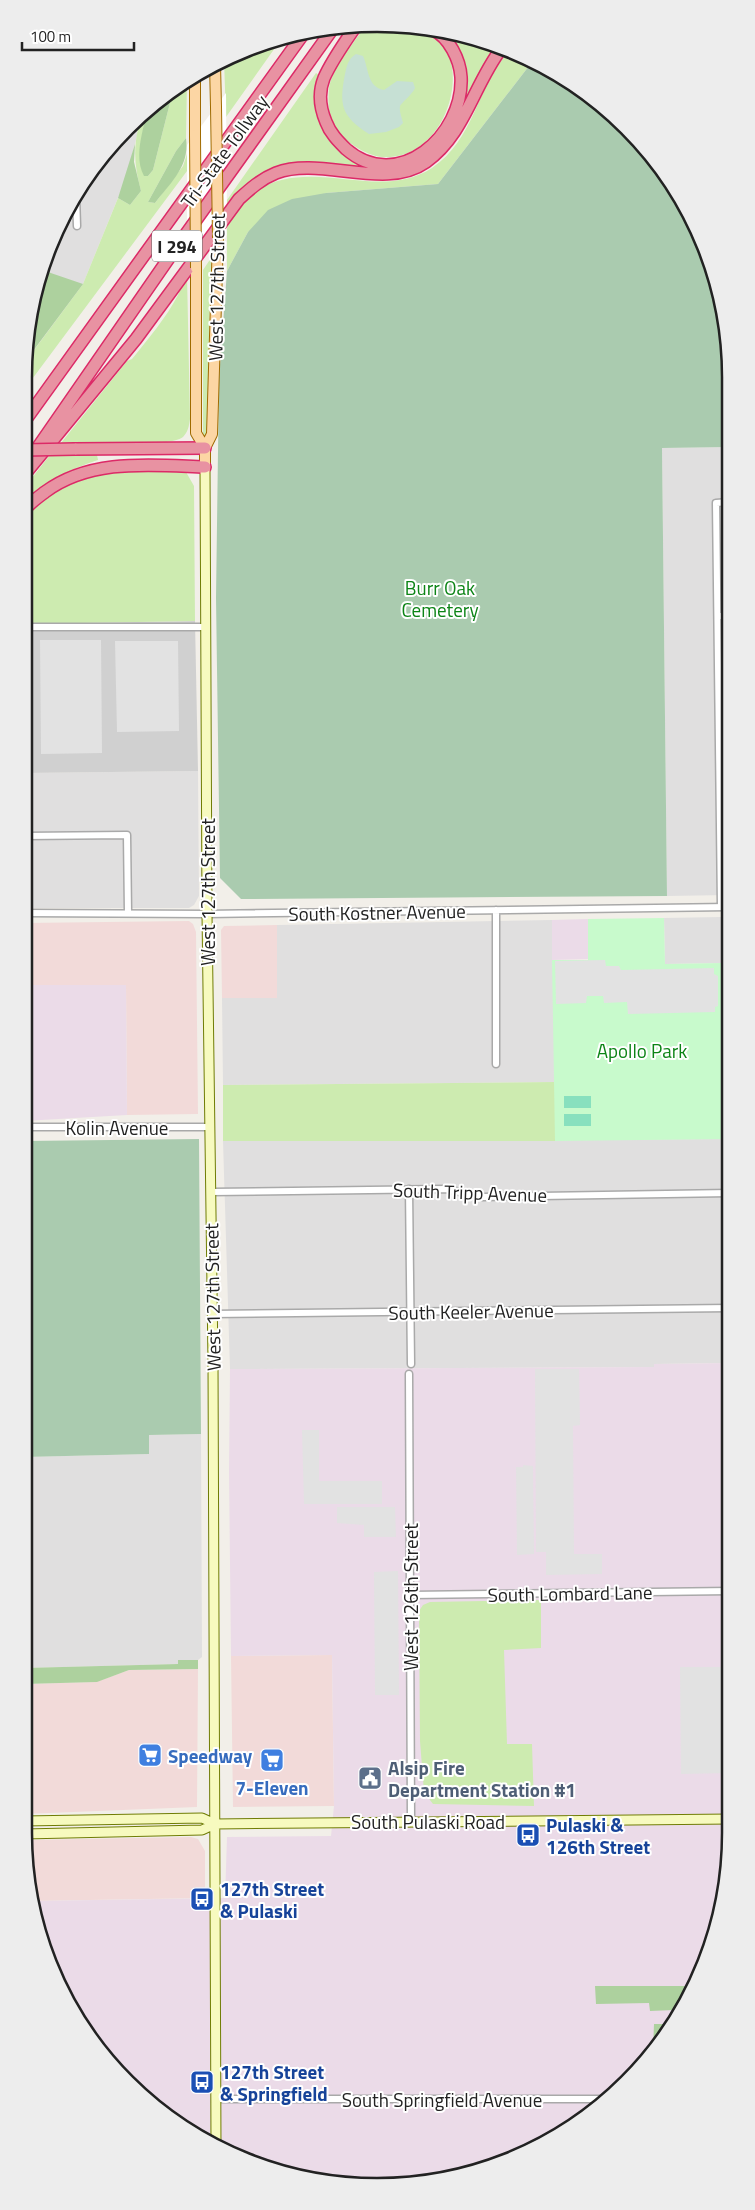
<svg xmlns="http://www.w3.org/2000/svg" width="755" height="2210" font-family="'Titillium Web',sans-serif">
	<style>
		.residential { fill: #e0dfdf }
		.commercial { fill: #f2dad9 }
		.industrial { fill: #ebdbe8 }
		.religious { fill: #d0d0d0 }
		.grass { fill: #cdebb0 }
		.forest { fill: #add19e }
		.wetland { fill: #c6e0d4 }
		.cemetery { fill: #aacbaf }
		.park { fill: #c8facc }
		.pitch { fill: #88e0be }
		.parking { fill: #e2e2e2 }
		.pier { fill: #fff }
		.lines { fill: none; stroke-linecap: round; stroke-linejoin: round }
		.street-casing { stroke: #a9a9a9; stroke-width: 9 }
		.secondary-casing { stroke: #707d05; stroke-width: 11 }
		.primary-casing { stroke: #a06b00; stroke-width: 12 }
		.highway-casing { stroke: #dc2a67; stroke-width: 14 }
		.street { stroke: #fff; stroke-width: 6 }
		.secondary { stroke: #f7fabf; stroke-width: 9 }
		.primary { stroke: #fcd6a4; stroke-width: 10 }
		.highway { stroke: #e892a2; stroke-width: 11 }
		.primary-bridge-casing { stroke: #a06b00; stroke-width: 12; stroke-linecap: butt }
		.highway-bridge-casing { stroke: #dc2a67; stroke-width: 14; stroke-linecap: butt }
		.primary-bridge { stroke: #fcd6a4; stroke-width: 10 }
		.highway-bridge { stroke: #e892a2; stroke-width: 11 }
		.labels { text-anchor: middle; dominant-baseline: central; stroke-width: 4; stroke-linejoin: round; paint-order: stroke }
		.shield { fill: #fff; stroke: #646464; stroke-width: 1 }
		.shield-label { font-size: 18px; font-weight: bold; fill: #222 }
		.street-label { font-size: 19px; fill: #222; stroke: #fff }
		.park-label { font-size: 19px; fill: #0c8416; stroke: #fff }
		.shop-label { font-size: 19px; font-weight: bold; fill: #366cbe; stroke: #fff; text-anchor: start }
		.service-label { font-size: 19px; font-weight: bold; fill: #4e5e75; stroke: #fff; text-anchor: start }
		.transit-label { font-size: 19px; font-weight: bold; fill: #164399; stroke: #fff; text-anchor: start }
		.rim { fill: none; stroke: #222; stroke-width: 2.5 }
	</style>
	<rect width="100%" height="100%" fill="#f2efe9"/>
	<path class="residential" d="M129 128 138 132 126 178 83 284 26 361 36 286 60 221 97 162Z
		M728 447 729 895 667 896 662 448Z
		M198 771 199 896 194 905 189 908H24V773Z
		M721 917 723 963 665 964 664 918Z
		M552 920 555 1082 223 1085 222 998H277V925Z
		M730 1139V1363L655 1364 654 1367 230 1369 223 1141Z
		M201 1434 202 1657 198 1660H179L178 1664 24 1668V1457L149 1454V1435Z"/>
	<path class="commercial" d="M189 921 193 924 196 932 198 1114 127 1115 126 985H24V923Z
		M277 925V998H222L221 930 224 926Z
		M332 1655 334 1806 233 1807 231 1656Z
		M198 1669 197 1807 24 1814V1684L96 1682 129 1670Z
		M191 1837 198 1839 205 1851V1898L31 1901 24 1840Z"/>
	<path class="industrial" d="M588 919 589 959 552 960V920Z
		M24 985H126L127 1115 24 1121Z
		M730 1363 731 1832 719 1924 671 2029 628 2082 574 2126 469 2174 400 2186 332 2183 221 2150 162 2113 112 2066 51 1968 31 1901 225 1898 227 1837 331 1836 334 1806 332 1655 231 1656 229 1471 230 1369 654 1367V1364Z"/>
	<path class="religious" d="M195 621 198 771 24 773V624Z
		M721 917H729L730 1003 723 1004Z"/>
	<path class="grass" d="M400 24C424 28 448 40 452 67 458 107 430 160 383 157 365 156 340 139 332 122 328 111 328 99 329 88 333 65 353 45 365 26Z
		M445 32 469 36 497 47 481 70 462 107C463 101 465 94 466 88 467 66 460 47 445 32Z
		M282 38 226 117 224 60 264 43Z
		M508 52 532 62 438 184 326 193 248 232 227 271V221C235 211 244 199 256 191 312 155 378 203 432 168 475 139 476 88 508 52Z
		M316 73 319 75C318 86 315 100 317 111 321 138 342 155 365 165V168L266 172 239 191 227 206V200Z
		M187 81 186 138 176 151 148 202 155 203 183 166 187 154V171L24 390 26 361 83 284 118 198 130 205 141 191C135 169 133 151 138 129L133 124 147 109 140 147V161L148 176 153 170 173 91Z
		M211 258 207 436H203V270Z
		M187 274 190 419C189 426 188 432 183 437 170 448 83 443 61 443L127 361 132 359C148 339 166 318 178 295 181 288 183 281 187 274Z
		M50 455H97L98 460C70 469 46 481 24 501V488Z
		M120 469 181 470 186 472 194 486 195 621 24 624V516C48 488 84 475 120 469Z
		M555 1082V1141H223V1085Z
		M541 1600V1648L504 1650 507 1744H532L534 1806 433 1804 424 1792 420 1741 419 1611 423 1605 430 1602Z"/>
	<path class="forest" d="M173 91 153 170 148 176H144C133 156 144 130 147 109Z
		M186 138C190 166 171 182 155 203L148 202 176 151Z
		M135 144 134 162 141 191 130 205 118 198Z
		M42 270 83 284 33 351H27L36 286Z
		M178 1660H198V1669L129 1670 97 1682 24 1684V1668L178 1664Z
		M595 1986H691L671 2029 653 2051 654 2024H673L674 2010 650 2011 649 2003 596 2004Z"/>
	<path class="wetland" d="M356 54 363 56C369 69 367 87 384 90L397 81 413 82 415 88C412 95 401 103 400 106 399 111 402 118 403 123L399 127 386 132 369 134C341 116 339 105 345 74 347 65 348 59 356 54Z"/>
	<path class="cemetery" d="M532 62 555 71 643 144 695 221 728 331V447L662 448 667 896 241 899 220 878 216 598 219 378 227 271 248 232 268 210 292 199 326 193 438 184Z
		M199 1139 201 1434 149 1435V1454L24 1457V1141Z"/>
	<path class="park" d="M664 918 665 964 723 963V1003H730V1139L555 1141 552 960H588V919Z"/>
	<path class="pitch" d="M564 1096H591V1108H564Z
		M564 1114H591V1126H564Z"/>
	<path class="parking" d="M40 640H101L102 753 41 754Z
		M115 641H178L179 731 117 732Z
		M605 960 606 966H619L621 970 714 968V974L718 976V1006L715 1007V1012L628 1014 627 1002 604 1003 603 996H587L586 1003 556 1004 555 961Z
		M535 1369H579L580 1425 573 1426 574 1554H602V1574L546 1575V1552H536Z
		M302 1430H319V1481H382V1504H304Z
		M523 1465 533 1466 534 1554 517 1555 516 1467H523Z
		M337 1507H395L396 1537H364V1525L337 1523Z
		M398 1571 399 1695H375L374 1572Z
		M680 1667H731V1773L681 1774Z"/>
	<path class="pier" d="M226 93 227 226 187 280V145Z"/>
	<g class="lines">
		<g class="street-casing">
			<path id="street" d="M76 195 77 226
				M718 616H729
				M24 627H206
				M719 727 729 728
				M24 836 127 835 128 913
				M721 907 716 503 729 502
				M24 913 207 914 729 907
				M496 1064V910
				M24 1127H210
				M409 1189 411 1364
				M211 1192 446 1189 483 1197 730 1193
				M212 1314 730 1308
				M409 1374 411 1821
				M410 1595 731 1591
				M216 2099H607"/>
		</g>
		<g class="secondary-casing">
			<path id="secondary" d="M205 467 207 914 213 1363 216 2146
				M24 1821 202 1818 215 1824
				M24 1834 202 1830 215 1824 731 1819"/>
		</g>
		<g class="primary-casing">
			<path id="primary" d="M215 64 216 107
				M195 75V135
				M196 268V433L205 448
				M205 467V448L212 434 218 238"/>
		</g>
		<g class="highway-casing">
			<path id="highway" d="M356 26C345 42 332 60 324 78 318 93 320 108 326 122 330 133 338 141 346 149 398 194 464 135 461 77 460 60 449 37 433 30
				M24 422 304 33
				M75 449 205 448
				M36 450 171 255 334 27
				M24 475 136 339 239 199C250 189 261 179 276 173 321 156 385 191 426 162 465 134 473 86 501 49
				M24 510C30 503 37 498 45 492 91 458 150 465 205 467"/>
		</g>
		<use href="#street" class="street"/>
		<use href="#secondary" class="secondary"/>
		<use href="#primary" class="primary"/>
		<use href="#highway" class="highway"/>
		<g class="primary-bridge-casing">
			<path id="primary-bridge" d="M216 107 218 238
				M195 135 196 268"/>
		</g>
		<g class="highway-bridge-casing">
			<path id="highway-bridge" d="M24 450 75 449"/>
		</g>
		<use href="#primary-bridge" class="primary-bridge"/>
		<use href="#highway-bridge" class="highway-bridge"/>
	</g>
	<defs>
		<g id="supermarket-square" transform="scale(1.25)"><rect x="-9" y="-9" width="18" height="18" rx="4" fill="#3f7fe0" stroke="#fff"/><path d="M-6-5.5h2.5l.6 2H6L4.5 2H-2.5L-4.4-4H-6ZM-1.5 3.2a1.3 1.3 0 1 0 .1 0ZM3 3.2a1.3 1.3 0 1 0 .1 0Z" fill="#fff"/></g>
		<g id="civic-square" transform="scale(1.25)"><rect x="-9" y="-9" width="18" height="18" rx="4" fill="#5c6f8a" stroke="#fff"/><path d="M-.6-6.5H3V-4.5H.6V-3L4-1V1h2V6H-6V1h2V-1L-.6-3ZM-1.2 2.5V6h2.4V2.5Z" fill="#fff"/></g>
		<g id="bus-square" transform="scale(1.25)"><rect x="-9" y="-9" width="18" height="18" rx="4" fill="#1a4fb4" stroke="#fff"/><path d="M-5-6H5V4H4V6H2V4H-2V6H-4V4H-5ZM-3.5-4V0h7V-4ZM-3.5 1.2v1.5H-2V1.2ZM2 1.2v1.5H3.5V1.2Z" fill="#fff"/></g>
	</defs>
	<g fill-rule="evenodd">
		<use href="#supermarket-square" x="150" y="1755"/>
		<use href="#supermarket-square" x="272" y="1760"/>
		<use href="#civic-square" x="370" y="1778"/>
		<use href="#bus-square" x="528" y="1835"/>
		<use href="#bus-square" x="202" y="1899"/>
		<use href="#bus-square" x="202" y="2082"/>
	</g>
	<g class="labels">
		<rect class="shield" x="152" y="230.5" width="50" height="31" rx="4"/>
		<g class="shield-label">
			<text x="177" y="246">I 294</text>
		</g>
		<g class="street-label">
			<text transform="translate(224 151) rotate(-54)">Tri-State Tollway</text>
			<text transform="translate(216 287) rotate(-89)">West 127th Street</text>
			<text transform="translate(207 892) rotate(-90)">West 127th Street</text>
			<text transform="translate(377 912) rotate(-1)">South Kostner Avenue</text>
			<text x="117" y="1127">Kolin Avenue</text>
			<text transform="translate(470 1192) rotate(2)">South Tripp Avenue</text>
			<text transform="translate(212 1297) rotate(-91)">West 127th Street</text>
			<text transform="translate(471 1311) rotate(-1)">South Keeler Avenue</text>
			<text transform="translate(570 1593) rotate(-1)">South Lombard Lane</text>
			<text transform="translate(410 1597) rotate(-90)">West 126th Street</text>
			<text x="428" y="1821">South Pulaski Road</text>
			<text x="442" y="2099">South Springfield Avenue</text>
		</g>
		<g class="park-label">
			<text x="440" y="587">Burr Oak<tspan x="440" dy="22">Cemetery</tspan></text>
			<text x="642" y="1050">Apollo Park</text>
		</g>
		<g class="shop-label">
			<text x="168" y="1755">Speedway</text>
			<text x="272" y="1787" text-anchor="middle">7-Eleven</text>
		</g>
		<g class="service-label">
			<text x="388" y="1767">Alsip Fire<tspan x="388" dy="22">Department Station #1</tspan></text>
		</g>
		<g class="transit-label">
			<text x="546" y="1824">Pulaski &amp;<tspan x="546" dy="22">126th Street</tspan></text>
			<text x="220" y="1888">127th Street<tspan x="220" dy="22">&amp; Pulaski</tspan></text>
			<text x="220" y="2071">127th Street<tspan x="220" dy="22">&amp; Springfield</tspan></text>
		</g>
	</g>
	<path d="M0 0H755V2210H0ZM377 32H377A345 345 0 0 1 722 377V1833A345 345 0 0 1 377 2178H377A345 345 0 0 1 32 1833V377A345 345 0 0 1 377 32Z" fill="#ededed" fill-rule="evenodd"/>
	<path class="rim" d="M377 32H377A345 345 0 0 1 722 377V1833A345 345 0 0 1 377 2178H377A345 345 0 0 1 32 1833V377A345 345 0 0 1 377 32Z"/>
	<path d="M22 42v8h112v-8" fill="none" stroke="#222222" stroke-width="2.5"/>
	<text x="30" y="42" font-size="15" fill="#222222" stroke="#ffffff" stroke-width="4" paint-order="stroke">100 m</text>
</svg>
